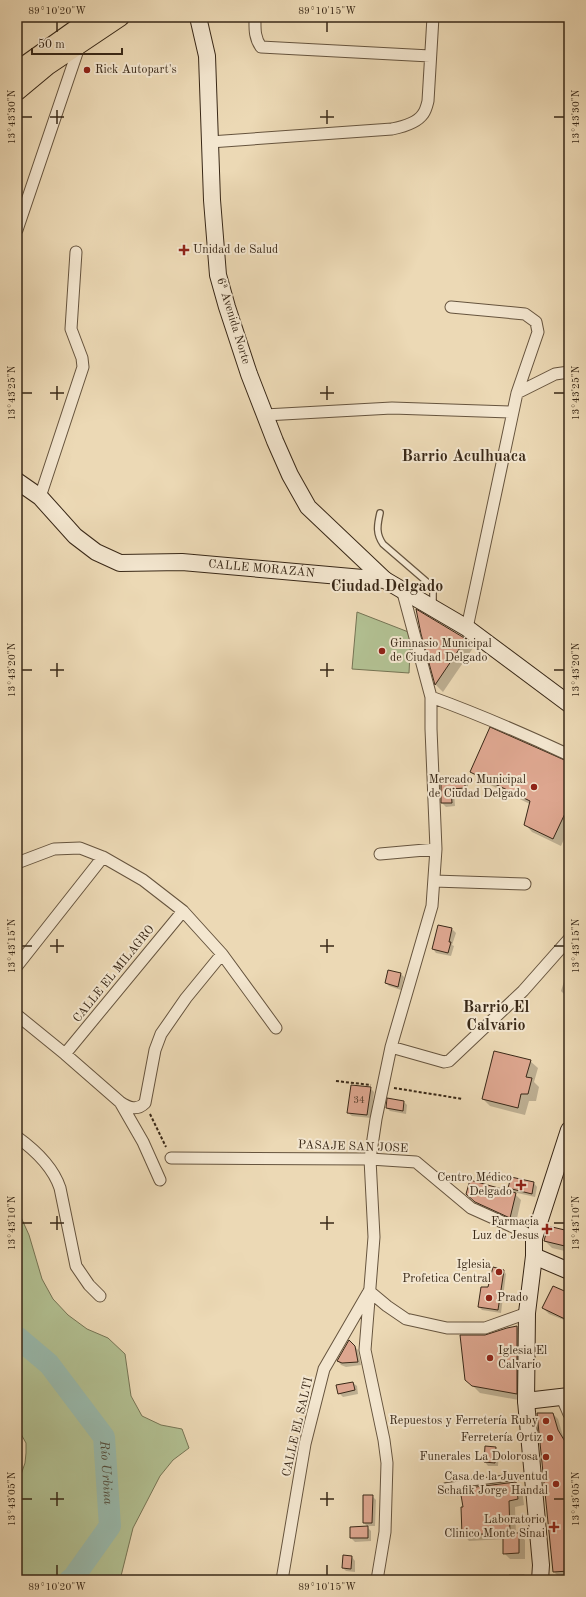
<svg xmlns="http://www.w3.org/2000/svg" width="586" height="1597" font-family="'Old Standard TT',serif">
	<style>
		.green { fill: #b2c092; stroke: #767454 }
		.shadow { fill: #0003 }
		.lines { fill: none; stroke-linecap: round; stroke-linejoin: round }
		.river { stroke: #99baad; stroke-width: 22 }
		.building { fill: #dda68f; stroke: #392817 }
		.lane-casing { stroke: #66543e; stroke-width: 8 }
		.street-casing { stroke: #66543e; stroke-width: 13 }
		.secondary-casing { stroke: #392817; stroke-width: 18 }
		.primary-casing { stroke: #392817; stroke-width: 20 }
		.path { stroke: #392817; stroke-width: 2; stroke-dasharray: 3 2; stroke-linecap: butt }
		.lane { stroke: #f3e6cf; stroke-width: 5.5 }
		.street { stroke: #f3e6cf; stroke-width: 11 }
		.secondary { stroke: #f3e6cf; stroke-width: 16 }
		.primary { stroke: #ecd9b5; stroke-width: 18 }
		.ticks { fill: none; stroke: #392817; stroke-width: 1.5 }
		.poi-dot { fill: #8f2418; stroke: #f3e6cf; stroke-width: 1.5 }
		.labels { text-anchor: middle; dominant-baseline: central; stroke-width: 4; stroke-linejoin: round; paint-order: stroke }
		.number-label { font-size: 10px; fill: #624835 }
		.poi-label { font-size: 12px; fill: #392817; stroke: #f3e6cf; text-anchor: end }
		.street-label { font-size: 12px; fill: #392817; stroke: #f3e6cf }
		.water-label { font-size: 13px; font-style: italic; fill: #514c3c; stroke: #f3e6cf }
		.district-label { font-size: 16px; font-weight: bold; fill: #392817; stroke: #f3e6cf }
		.neatline { fill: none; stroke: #392817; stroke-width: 1.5 }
		.ticks-label { font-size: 10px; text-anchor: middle; fill: #392817 }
	</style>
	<rect width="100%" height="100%" fill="#ecd9b5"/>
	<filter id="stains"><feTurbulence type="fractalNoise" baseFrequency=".005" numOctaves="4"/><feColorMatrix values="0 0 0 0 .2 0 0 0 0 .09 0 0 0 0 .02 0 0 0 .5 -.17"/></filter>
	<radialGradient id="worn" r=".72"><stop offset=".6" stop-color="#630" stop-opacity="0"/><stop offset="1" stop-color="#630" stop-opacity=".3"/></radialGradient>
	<path class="green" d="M357 612 411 633 409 673 352 669Z
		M17 1211 20 1215 29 1235 42 1279 53 1299 68 1315 87 1329 108 1338 125 1354 131 1396 142 1416 161 1425 182 1429 189 1448 173 1460 160 1476 133 1528 120 1580H17V1486L25 1463 26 1453V1443L17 1427Z"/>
	<path class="shadow" d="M418 611 466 640 473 648 443 692 436 685Z
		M569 762V828L561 846 532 832 525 824 530 804 478 779 471 771Z
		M464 778 468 782V791L454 792 455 806 446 807 442 803V779Z
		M439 926 452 929 456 933 452 945 454 946 451 956 436 953 433 949Z
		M569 966V996L565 995 561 991Z
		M401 974 404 977 401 990 389 986 386 983Z
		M530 1061 538 1068 534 1082 539 1087 536 1101H529L525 1115 490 1106 483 1099Z
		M370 1088 374 1092 371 1118 352 1116 348 1113Z
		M404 1102 407 1105 406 1114 390 1111 387 1108Z
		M534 1183 537 1187 535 1197 513 1192 509 1188Z
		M467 1194H515L521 1200 516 1223 481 1207Z
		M569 1232V1252L552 1248 545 1241Z
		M503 1270 506 1274 501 1313 482 1310 479 1307 488 1289Z
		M569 1294V1322L549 1314 543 1308Z
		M517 1327 524 1334V1401L480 1393 466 1379 485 1336Z
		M354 1346 358 1350 361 1365 346 1367 341 1365 338 1361Z
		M353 1383 357 1386 358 1394 343 1397 339 1393Z
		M538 1414H553L558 1419 563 1436 569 1446V1576L559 1577 554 1572Z
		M495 1448 499 1452 498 1466H488L485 1462Z
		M515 1483 522 1489 524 1505 515 1507 516 1534H518L525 1540V1559H510L504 1553V1539L469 1541 463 1534Z
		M372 1496 376 1500 375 1526H367L364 1523Z
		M367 1527 371 1531V1541L355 1542 351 1538Z
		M352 1557 355 1561V1572L346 1571 343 1568Z
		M509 1574H524L529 1580H509Z"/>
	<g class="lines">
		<path class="river" id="s1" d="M17 1337 49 1364 104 1437 110 1526 73 1578 70 1580"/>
	</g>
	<path class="building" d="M416 609 466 639 435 685 421 634Z
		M490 727 569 762V805L553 839 524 825 530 801 470 772Z
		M465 777V788L451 789 452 803H441V778Z
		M438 925 452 928 449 942H451L448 953 432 949Z
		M388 970 401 973 398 987 385 983Z
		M494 1051 531 1060 526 1077 532 1078 528 1094H521L518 1108 482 1099Z
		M351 1085 371 1087 367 1115 347 1113Z
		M387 1098 404 1101 403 1111 386 1108Z
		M511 1177 534 1182 532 1194 508 1188Z
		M470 1180 516 1193 510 1218 475 1202 466 1194Z
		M548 1226 569 1231V1247L544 1241Z
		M493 1267 504 1270 498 1310 478 1307 481 1287H488Z
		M553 1286 569 1293V1321L542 1308Z
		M517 1326V1394L472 1386 465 1380 460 1335H485L507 1328Z
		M349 1340 355 1346 358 1362 342 1363 337 1361Z
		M353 1382 355 1390 338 1394 336 1385Z
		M537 1413H553L558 1430 569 1448V1502L565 1503 569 1549V1571L553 1572Z
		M485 1446 496 1447 495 1463 484 1462Z
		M516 1482 518 1499 509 1501 510 1533H504H519V1553L503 1554V1533L462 1535 461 1507H463L460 1489Z
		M363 1495H373L372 1523H363Z
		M368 1526V1538H350V1527Z
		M343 1555 352 1556 351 1569 342 1568Z"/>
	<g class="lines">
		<g class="lane-casing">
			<path id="lane" d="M380 513C377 526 376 534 383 544L427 582 433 592V605
				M446 1486 532 1475"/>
		</g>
		<g class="street-casing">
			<path id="street" d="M255 17C255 28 254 37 261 47L430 56
				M210 142 392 129C402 127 417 123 423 114 426 110 427 105 428 101L433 17
				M17 230 80 44
				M451 307 525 314 536 322 538 332 517 393 467 628
				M517 393 555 374 569 372
				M265 415 392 408 513 412
				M40 497 83 367 82 358 71 329 76 252
				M431 697C478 714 524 734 569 755
				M380 854 436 849
				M17 863 54 849 80 848 103 857 143 880 183 911 222 954 276 1028
				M434 881 525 884
				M17 966 103 857
				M17 1015 65 1054 120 1102C129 1108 137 1111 145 1103L155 1050 161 1034 186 998 222 954
				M391 1047 444 1062 449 1061 523 991 569 939
				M65 1054 183 911
				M120 1102 143 1142 160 1180
				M17 1137C35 1150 53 1167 60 1188L76 1266 89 1285 100 1296
				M171 1158 370 1159 416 1162 471 1208 522 1231 534 1238
				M369 1291 387 1306 406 1319 447 1328H485L527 1313
				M562 1398 569 1414
				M282 1580 305 1444 324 1369 368 1293
				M377 1580 385 1532 387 1463 384 1440 365 1350 374 1237 370 1159 376 1119 391 1047 432 906 436 849 431 729V697L402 589"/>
		</g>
		<g class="secondary-casing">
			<g id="secondary">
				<path d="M198 17 207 56 212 200 218 275 227 307 249 374 275 441 290 475 308 507 385 580"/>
				<path id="s2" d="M17 481 40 497 75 536 96 552 120 563 182 562 385 580 467 628 569 704"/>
				<path d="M534 1256 569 1271"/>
				<path d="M526 1401 569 1396"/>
				<path d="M540 1580 541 1565 526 1401 527 1313 534 1256V1238L569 1130"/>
			</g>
		</g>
		<g class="primary-casing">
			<path id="primary" d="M17 71 93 17
				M17 91 47 66 120 17"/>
		</g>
		<path class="path" d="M336 1081 371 1085
			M394 1088 463 1099
			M150 1114 166 1147"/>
		<use href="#lane" class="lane"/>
		<use href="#street" class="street"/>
		<use href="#secondary" class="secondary"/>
		<use href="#primary" class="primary"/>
	</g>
	<path class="ticks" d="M57 22V32M327 22V32M57 110V124M327 110V124M22 117H32M50 117H64M320 117H334M554 117H564M57 386V400M327 386V400M22 393H32M50 393H64M320 393H334M554 393H564M57 663V677M327 663V677M22 670H32M50 670H64M320 670H334M554 670H564M57 939V953M327 939V953M22 946H32M50 946H64M320 946H334M554 946H564M57 1216V1230M327 1216V1230M22 1223H32M50 1223H64M320 1223H334M554 1223H564M57 1492V1506M327 1492V1506M22 1499H32M50 1499H64M320 1499H334M554 1499H564M57 1565V1575M327 1565V1575"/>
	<g class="poi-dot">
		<circle cx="87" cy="70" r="4"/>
		<path d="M182 244h4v4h4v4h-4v4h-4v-4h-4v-4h4z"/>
		<circle cx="382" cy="651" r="4"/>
		<circle cx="534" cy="787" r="4"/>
		<path d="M519 1179h4v4h4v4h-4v4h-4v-4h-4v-4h4z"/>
		<path d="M545 1223h4v4h4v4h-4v4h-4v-4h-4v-4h4z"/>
		<circle cx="499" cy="1272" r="4"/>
		<circle cx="489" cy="1298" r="4"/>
		<circle cx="490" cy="1358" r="4"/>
		<circle cx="546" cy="1421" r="4"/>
		<circle cx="550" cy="1438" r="4"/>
		<circle cx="546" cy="1457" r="4"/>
		<circle cx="556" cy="1484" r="4"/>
		<path d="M552 1521h4v4h4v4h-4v4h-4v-4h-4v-4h4z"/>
	</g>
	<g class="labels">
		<g class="number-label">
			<text x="359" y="1100">34</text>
		</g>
		<g class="poi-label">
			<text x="95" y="70" text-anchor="start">Rick Autopart's</text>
			<text x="193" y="250" text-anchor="start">Unidad de Salud</text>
			<text x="390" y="644" text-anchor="start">Gimnasio Municipal<tspan x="390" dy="14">de Ciudad Delgado</tspan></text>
			<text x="526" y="780">Mercado Municipal<tspan x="526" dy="14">de Ciudad Delgado</tspan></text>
			<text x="512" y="1178">Centro Médico<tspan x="512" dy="14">Delgado</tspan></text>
			<text x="539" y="1222">Farmacia<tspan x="539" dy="14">Luz de Jesus</tspan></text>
			<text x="491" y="1265">Iglesia<tspan x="491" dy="14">Profetica Central</tspan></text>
			<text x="497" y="1298" text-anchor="start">Prado</text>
			<text x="498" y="1351" text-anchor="start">Iglesia El<tspan x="498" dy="14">Calvario</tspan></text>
			<text x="538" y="1421">Repuestos y Ferretería Ruby</text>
			<text x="542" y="1438">Ferretería Ortiz</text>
			<text x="538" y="1457">Funerales La Dolorosa</text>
			<text x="548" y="1477">Casa de la Juventud<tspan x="548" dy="14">Schafik Jorge Handal</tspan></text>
			<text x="545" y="1520">Laboratorio<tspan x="545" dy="14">Clinico Monte Sinai</tspan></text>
		</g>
		<g class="street-label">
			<text transform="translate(233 321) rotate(73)">6ª Avenida Norte</text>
			<text stroke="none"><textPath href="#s2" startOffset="275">CALLE MORAZÁN</textPath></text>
			<text transform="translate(114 974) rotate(-51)">CALLE EL MILAGRO</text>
			<text transform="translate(353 1147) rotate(2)">PASAJE SAN JOSE</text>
			<text transform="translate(298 1427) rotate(-77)">CALLE EL SALTI</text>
		</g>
		<g class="water-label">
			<text stroke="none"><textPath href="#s1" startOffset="169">Río Urbina</textPath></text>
		</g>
		<g class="district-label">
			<text x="464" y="457">Barrio Aculhuaca</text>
			<text x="387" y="587">Ciudad Delgado</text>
			<text x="496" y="1008">Barrio El<tspan x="496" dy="18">Calvario</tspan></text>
		</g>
	</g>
	<rect width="586" height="1597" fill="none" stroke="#ecd9b5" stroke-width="44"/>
	<path d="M32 48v6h90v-6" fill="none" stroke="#392817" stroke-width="2"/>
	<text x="38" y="48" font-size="12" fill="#392817" stroke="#f3e6cf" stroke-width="3" paint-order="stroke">50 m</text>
	<rect x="22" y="22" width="542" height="1553" class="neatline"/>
	<g class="ticks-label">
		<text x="57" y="14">89°10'20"W</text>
		<text x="327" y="14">89°10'15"W</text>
		<text transform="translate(11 117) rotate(-90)" y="4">13°43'30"N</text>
		<text transform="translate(575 117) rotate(-90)" y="4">13°43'30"N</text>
		<text transform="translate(11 393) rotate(-90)" y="4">13°43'25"N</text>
		<text transform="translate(575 393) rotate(-90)" y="4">13°43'25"N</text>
		<text transform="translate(11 670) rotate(-90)" y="4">13°43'20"N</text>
		<text transform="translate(575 670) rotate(-90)" y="4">13°43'20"N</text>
		<text transform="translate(11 946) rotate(-90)" y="4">13°43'15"N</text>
		<text transform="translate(575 946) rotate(-90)" y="4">13°43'15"N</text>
		<text transform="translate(11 1223) rotate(-90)" y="4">13°43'10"N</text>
		<text transform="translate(575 1223) rotate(-90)" y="4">13°43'10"N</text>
		<text transform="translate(11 1499) rotate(-90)" y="4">13°43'05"N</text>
		<text transform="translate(575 1499) rotate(-90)" y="4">13°43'05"N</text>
		<text x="57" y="1590">89°10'20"W</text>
		<text x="327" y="1590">89°10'15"W</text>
	</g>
	<rect width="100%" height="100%" filter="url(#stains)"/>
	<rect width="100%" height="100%" fill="url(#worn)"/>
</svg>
